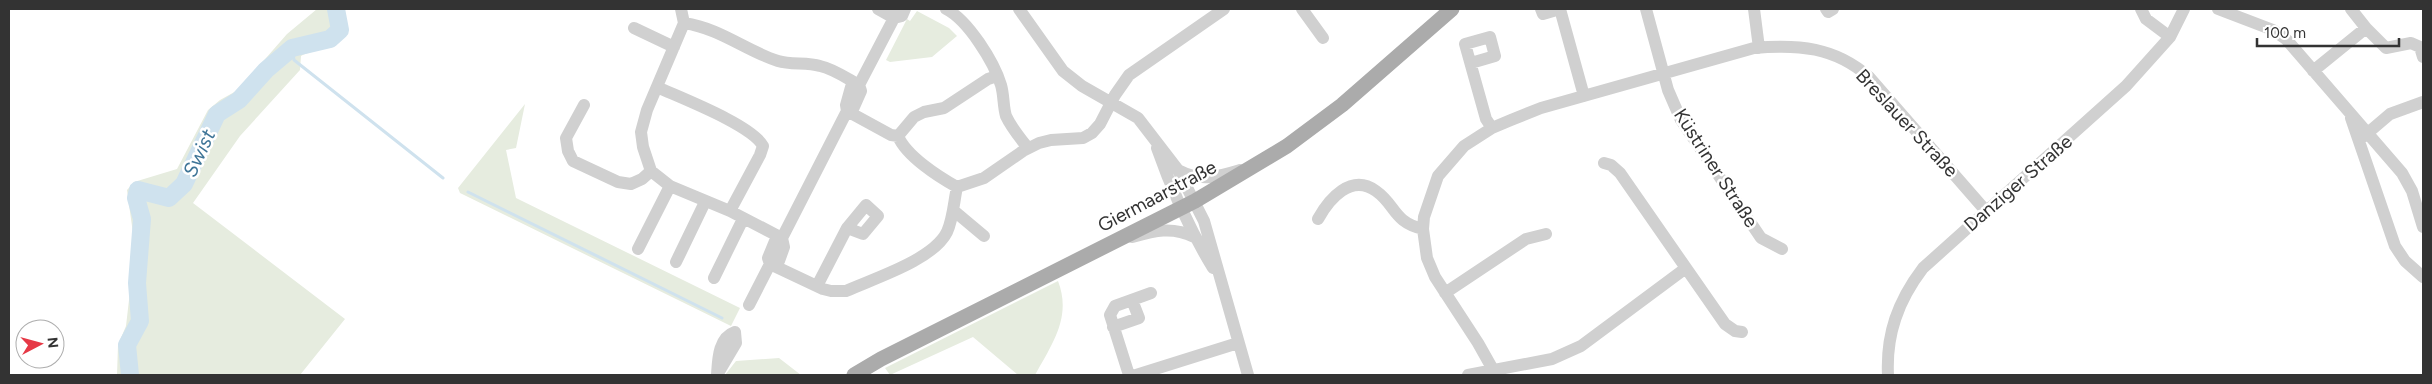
<svg xmlns="http://www.w3.org/2000/svg" width="2432" height="384" font-family="Figtree,sans-serif">
	<style>
		.green { fill: #e6ecdf }
		.lines { fill: none; stroke-linecap: round; stroke-linejoin: round }
		.stream { stroke: #cfe2ee; stroke-width: 3 }
		.river { stroke: #cfe2ee; stroke-width: 18 }
		.minor { stroke: #d0d0d0; stroke-width: 12 }
		.major { stroke: #ababab; stroke-width: 15 }
		.labels { text-anchor: middle; dominant-baseline: central; stroke-width: 5; stroke-linejoin: round; paint-order: stroke }
		.street-label { font-size: 19px; fill: #333; stroke: #fff }
		.water-label { font-size: 20px; font-style: italic; fill: #3f7597; stroke: #fff }
	</style>
	<rect width="100%" height="100%" fill="#fff"/>
	<path class="green" d="M317 9H343C342 15 346 23 345 29 342 50 315 48 301 56L300 70 240 136 193 203 345 319 300 375H117L118 345 126 326 135 248 127 190 134 182 177 169 208 110 220 100 238 90 287 34Z
		M917 11 949 28 957 36 932 57 890 62 886 60 907 19 910 21Z
		M525 104 516 148 506 150 516 198 740 308 731 326 460 193 458 188Z
		M1058 281C1072 317 1052 344 1035 375H1018L973 337 890 375 885 368Z
		M779 358 801 375H725L736 361Z"/>
	<g class="lines">
		<path class="stream" d="M292 48 294 60 443 178
			M468 192 722 318"/>
		<path class="river" d="M130 375 127 345 140 321 137 283 142 219 136 198 138 190 169 198 184 184 217 114 239 100 266 70 292 48 330 39 340 30 336 9"/>
		<path class="minor" d="M681 9 684 23 647 110 641 132 643 147 651 171 670 186 730 211 782 238
			M878 9 894 18
			M946 9C968 20 994 62 1001 85 1004 95 1003 106 1006 116 1011 127 1020 138 1028 148
			M1019 9 1063 71 1082 86 1138 118 1178 170 1204 221 1248 375
			M1302 9 1323 38
			M1541 9 1543 14 1560 9
			M1560 9 1584 96
			M1646 9 1668 90 1681 120 1761 238 1782 249
			M1754 9 1759 48
			M1826 9 1828 12 1833 9
			M2141 9 2146 19 2170 37
			M2218 9 2273 30 2286 39 2402 173 2412 191 2423 227
			M894 18 902 16 905 9
			M684 23C722 29 744 50 778 61 791 65 807 62 820 66 834 69 846 78 859 85
			M634 28 674 47
			M2366 28 2386 48 2411 43 2420 47 2423 57
			M1471 63 1495 56 1490 37 1465 44 1486 119 1492 128
			M2313 71 2366 28 2351 9
			M657 87C681 98 752 125 763 146L760 155 730 211
			M584 105 566 138 568 151 573 161 618 182 631 184 642 179 651 171
			M847 111 891 135 898 136C906 156 939 177 957 187
			M847 111 853 109 861 91 859 85
			M2351 118 2395 246 2405 261 2423 277
			M898 136 914 117 924 112 944 108 988 79 997 76
			M2363 137 2390 114 2423 102
			M1157 148C1172 191 1190 230 1213 268
			M1604 163 1611 165 1620 173 1686 268
			M1178 170C1201 182 1217 177 1240 170
			M957 187 984 178 1023 151 1039 143 1051 140 1083 138 1092 133 1100 124 1115 95 1129 75 1224 9
			M953 210 984 236
			M1318 219C1329 199 1351 173 1376 191 1396 205 1393 222 1423 229
			M1132 237C1154 231 1172 226 1194 237
			M638 249 670 186
			M676 262 705 202
			M770 264 823 289 831 291H846C875 278 933 260 947 232 953 219 954 201 957 187
			M770 264 779 261 784 247 782 238
			M714 278 743 219
			M817 286 847 228 866 205 878 216 863 234 847 228
			M1445 293 1526 239 1546 234
			M749 305 770 264 768 258 775 241 782 238 847 111 846 105 851 87 859 85 894 18 892 9
			M1113 327 1139 318 1132 300
			M717 375C718 360 718 338 735 332L736 343 717 375
			M1129 375 1110 315 1115 306 1151 293
			M1136 375 1238 343
			M1468 375 1552 359 1581 346 1686 268 1725 324 1735 331 1742 332
			M1496 375 1478 343 1435 277 1427 258 1423 229 1424 217 1438 176 1464 146 1492 128 1511 120 1541 108 1754 48C1798 44 1835 47 1869 77L1986 211
			M1888 375C1886 334 1898 301 1923 268L2126 86 2170 37 2184 9"/>
		<path class="major" d="M854 375 881 359 1195 201 1287 146 1342 105 1452 9"/>
	</g>
	<g class="labels">
		<g class="street-label">
			<text transform="translate(1907 123) rotate(47)">Breslauer Straße</text>
			<text transform="translate(1716 168) rotate(57)">Küstriner Straße</text>
			<text transform="translate(2018 183) rotate(-41)">Danziger Straße</text>
			<text transform="translate(1157 196) rotate(-28)">Giermaarstraße</text>
		</g>
		<g class="water-label">
			<text transform="translate(199 153) rotate(-65)">Swist</text>
		</g>
	</g>
	<rect width="2432" height="384" fill="none" stroke="#333333" stroke-width="20"/>
	<g transform="translate(40 344) rotate(84)"><circle r="24" fill="#ffffff" stroke="#adadad"/>
	<path d="M0-4L9 19L0 12L-9 19Z" fill="#e63946"/>
	<text y="-8" font-size="14" font-weight="bold" text-anchor="middle" fill="#333333">N</text>
	</g>
	<path d="M2257 38v8h142v-8" fill="none" stroke="#333333" stroke-width="2.5"/>
	<text x="2264" y="38" font-size="15" fill="#333333" stroke="#ffffff" stroke-width="4" paint-order="stroke">100 m</text>
</svg>
